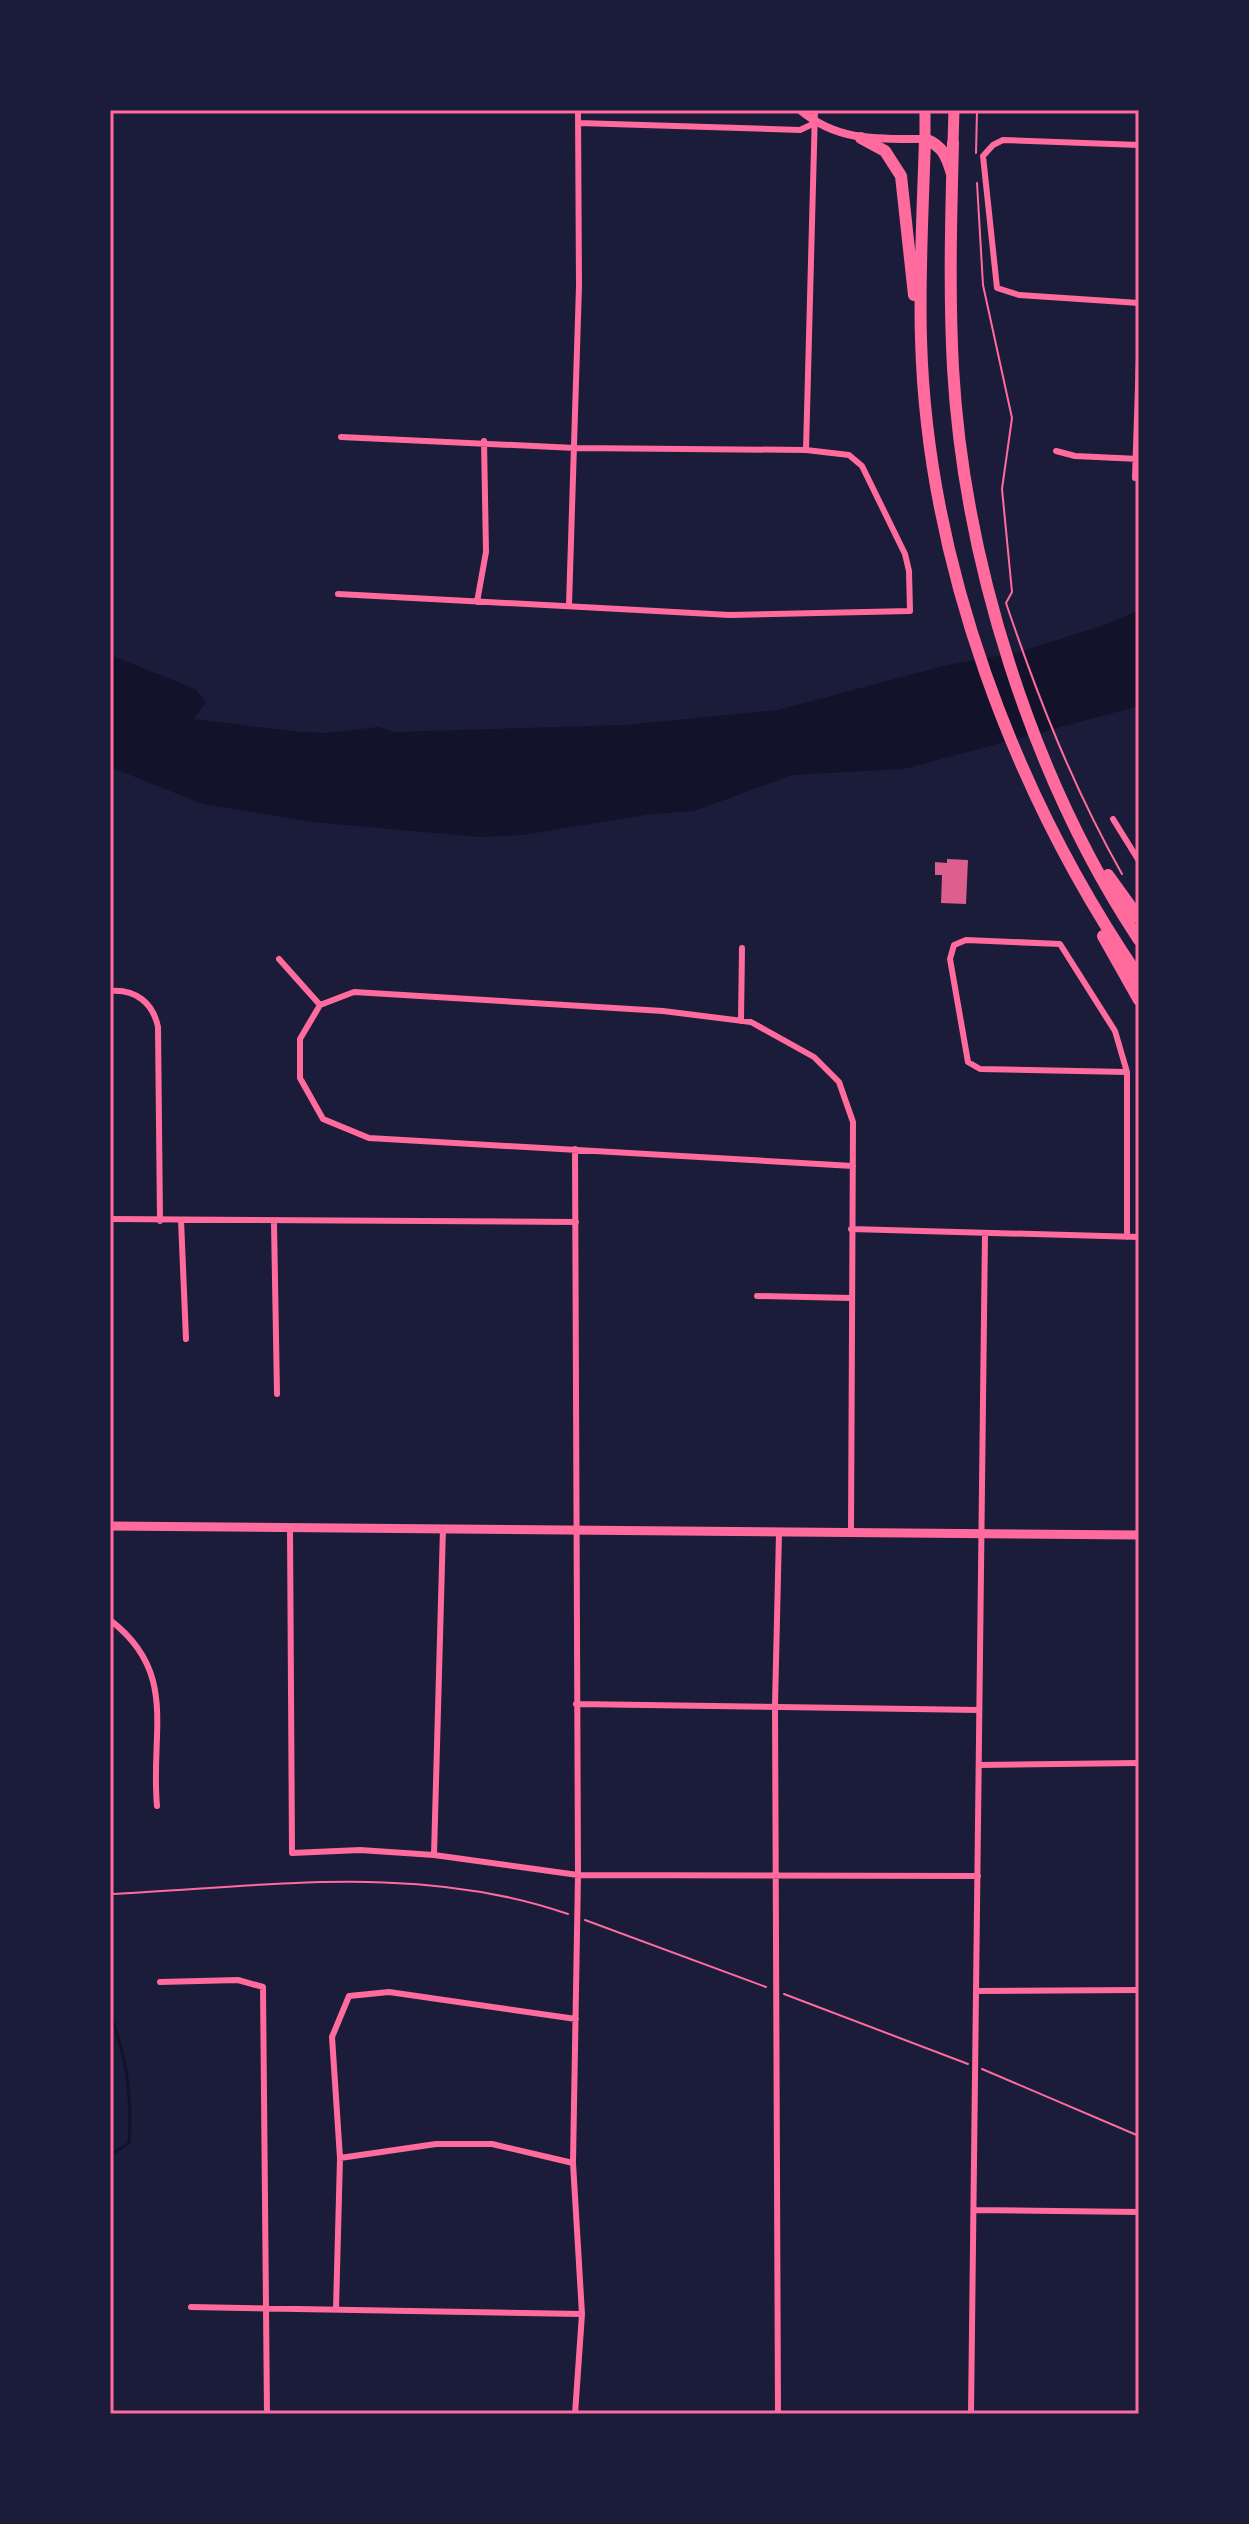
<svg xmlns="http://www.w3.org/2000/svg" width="1249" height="2524" font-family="Literata,serif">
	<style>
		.water { fill: #12122b }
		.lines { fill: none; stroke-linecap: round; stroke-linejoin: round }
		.stream { stroke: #12122b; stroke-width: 3 }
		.building { fill: #dd5f8e }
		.path { stroke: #ff6b9d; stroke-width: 2 }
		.minor { stroke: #ff6b9d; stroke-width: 6 }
		.tertiary { stroke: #ff6b9d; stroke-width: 8 }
		.secondary { stroke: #ff6b9d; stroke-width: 9 }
		.trunk { stroke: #ff6b9d; stroke-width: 11 }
		.motorway { stroke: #ff6b9d; stroke-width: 12 }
		.neatline { fill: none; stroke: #ff6b9d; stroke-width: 3 }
	</style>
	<rect width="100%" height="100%" fill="#1b1b3a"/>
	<path class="water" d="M1139 610V706L904 769 792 775 694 811 652 814 523 835 480 837 313 822 203 804 110 767V655L195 689 206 702 193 719 300 732 327 733 378 727 395 732 624 725 778 710 947 665 1017 653 1107 624Z"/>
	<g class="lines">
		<path class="stream" d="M110 2014C127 2057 132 2097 129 2143L110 2155"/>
	</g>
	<path class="building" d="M947 859 968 860 966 904 941 903 942 875H935V862L947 863Z"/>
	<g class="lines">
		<path class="path" d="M976 153 977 110
			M977 183 983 285 1012 418 1002 489 1012 592 1006 603C1038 698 1073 787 1122 874
			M110 1894C263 1887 419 1862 568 1914
			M585 1920 766 1987
			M784 1994 968 2064
			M982 2069 1139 2136"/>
		<path class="minor" d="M579 123 800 130 815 123
			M1139 145 1003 140 993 145 983 156 997 288 1019 295 1139 303
			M806 450 815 110
			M1056 451 1075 456 1139 459
			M1135 478 1139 356
			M338 594 730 615 910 611 909 571 905 554 862 466 849 455 806 450 575 448 341 437
			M477 602 486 552 484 441
			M569 605 579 286 578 110
			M1113 819 1139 861
			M279 959 320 1005
			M110 991C136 989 153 1003 158 1027L160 1221
			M741 1021 742 948
			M575 1149 578 1875 573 2163 582 2314 575 2414
			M110 1219 576 1222
			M181 1220 186 1339
			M274 1223 277 1394
			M851 1229 1139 1237
			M1127 1237V1072L1115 1031 1060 944 966 940 954 945 950 959 968 1062 980 1069 1127 1072
			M757 1296 851 1298
			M290 1527 292 1853 360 1850 434 1855 578 1875 978 1876
			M851 1533 853 1122 839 1082 814 1057 751 1022 663 1011 354 992 320 1005 300 1039V1078L323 1119 369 1138 853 1166
			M110 1620C179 1673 150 1731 157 1806
			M576 1704 979 1710
			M979 1765 1139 1763
			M434 1855 443 1528
			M160 1982 238 1980 263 1987 267 2414
			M976 1991 1139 1990
			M340 2158 436 2144H492L573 2163
			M974 2210 1139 2212
			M191 2307 582 2314
			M336 2309 340 2158 332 2037 349 1996 389 1992 576 2019
			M778 2414 775 1705 779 1533
			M971 2414 985 1233"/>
		<path class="tertiary" d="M800 110C838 142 878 139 925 139"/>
		<path class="secondary" d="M110 1526 1139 1535"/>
		<path class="trunk" d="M925 139V110
			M953 143 954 110"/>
		<path class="motorway" d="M861 138 885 151 901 176 914 295
			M953 143C951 218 949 293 953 368 964 561 1032 778 1139 940
			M952 174C947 157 943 146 925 139 923 206 919 273 921 339 927 562 1014 794 1139 977
			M1108 875 1139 918
			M1103 936 1139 1000"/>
	</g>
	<rect width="1249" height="2524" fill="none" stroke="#1b1b3a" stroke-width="224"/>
	<rect x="112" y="112" width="1025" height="2300" class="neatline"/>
</svg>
